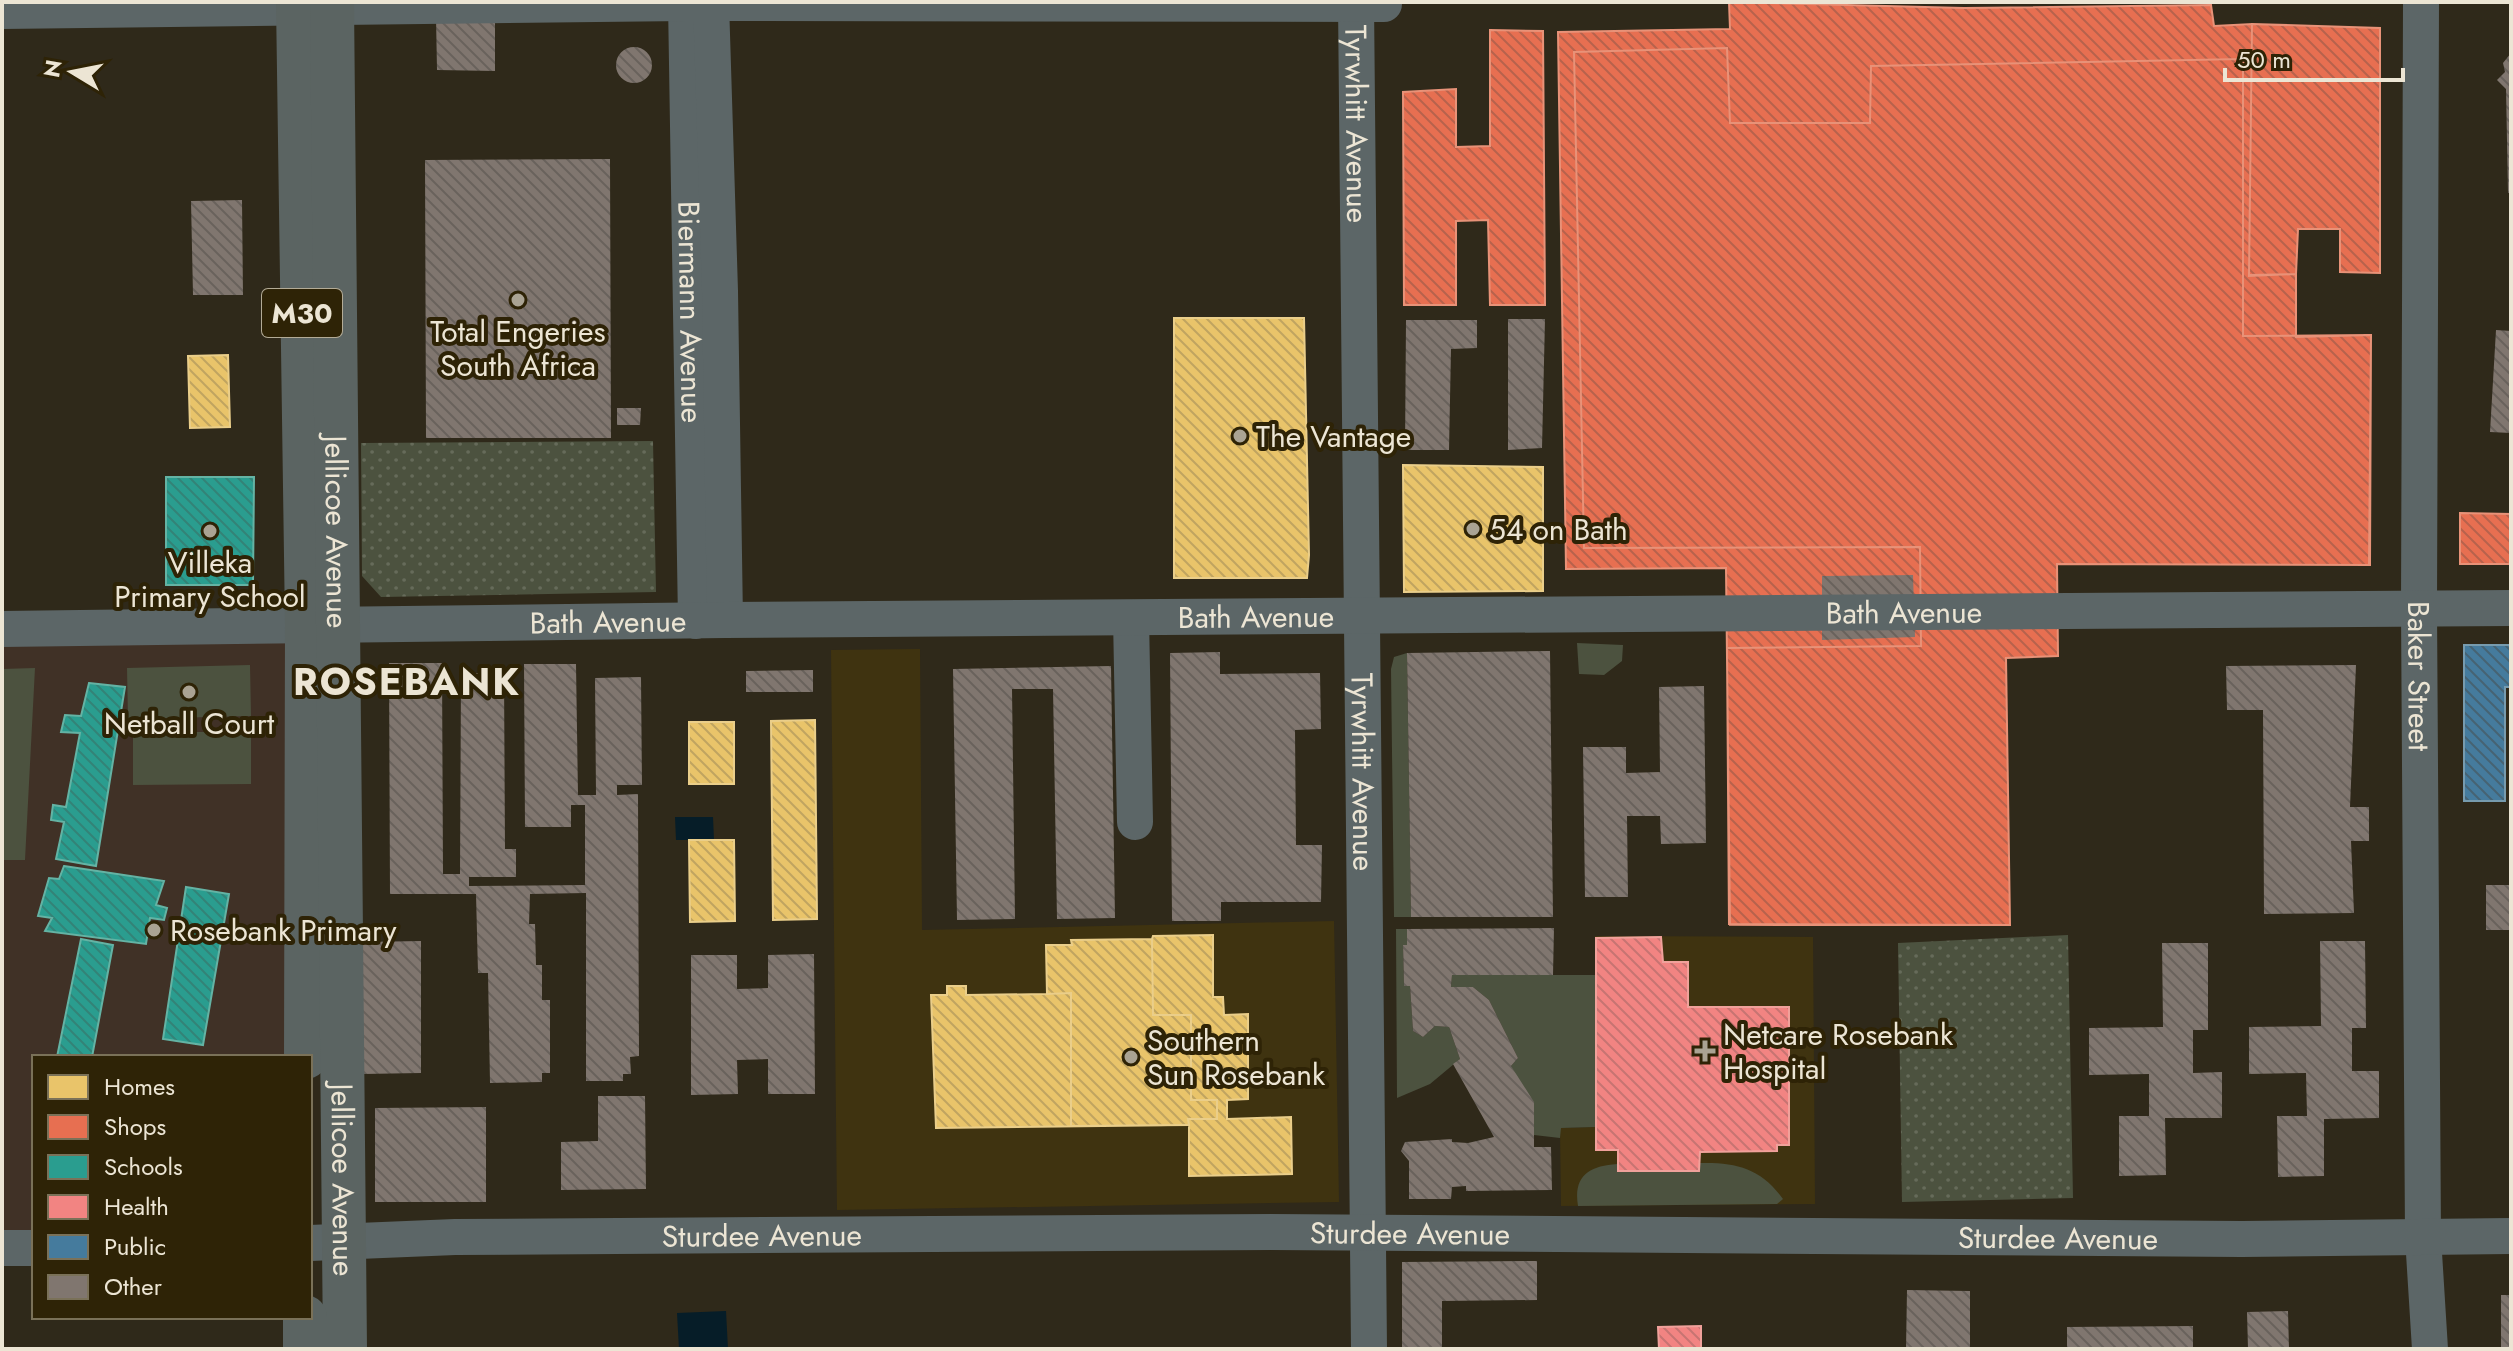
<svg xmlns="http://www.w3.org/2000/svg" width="2513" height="1351" font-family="Jost,sans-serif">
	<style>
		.built { fill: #3f3310 }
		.education { fill: #403126 }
		.grass { fill: #4c523f }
		.park { fill: url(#park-dots) }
		.water { fill: #061d28 }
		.homes { fill: url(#homes-back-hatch); stroke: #eace8a; stroke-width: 2 }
		.shops { fill: url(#shops-back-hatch); stroke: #e89278; stroke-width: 2 }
		.schools { fill: url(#schools-back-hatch); stroke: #64b3a4; stroke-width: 2 }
		.health { fill: url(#health-back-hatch); stroke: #f0a19b; stroke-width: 2 }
		.public { fill: url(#public-back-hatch); stroke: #779bae; stroke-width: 2 }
		.building { fill: url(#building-back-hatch) }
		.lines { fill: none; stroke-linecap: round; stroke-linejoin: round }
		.minor { stroke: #5c6667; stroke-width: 36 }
		.major { stroke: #5b6462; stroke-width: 44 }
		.poi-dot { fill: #aaa393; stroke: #2e2306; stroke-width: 3 }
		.labels { text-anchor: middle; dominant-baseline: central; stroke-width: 8; stroke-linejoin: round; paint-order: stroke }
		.shield { fill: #2e2306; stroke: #b3ab96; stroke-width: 2 }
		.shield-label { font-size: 28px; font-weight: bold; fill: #ece5d4 }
		.street-label { font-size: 30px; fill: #ece5d4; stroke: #2e2306 }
		.poi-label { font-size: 30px; fill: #ece5d4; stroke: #2e2306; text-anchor: start }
		.district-label { font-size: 38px; font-weight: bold; letter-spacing: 2px; fill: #ece5d4; stroke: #2e2306 }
	</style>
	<defs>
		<pattern id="park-dots" width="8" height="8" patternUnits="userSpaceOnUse" patternTransform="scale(2)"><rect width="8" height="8" fill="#4c523f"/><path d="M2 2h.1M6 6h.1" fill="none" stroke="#666b5a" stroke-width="1.8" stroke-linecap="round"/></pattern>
		<pattern id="homes-back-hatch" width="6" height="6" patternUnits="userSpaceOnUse" patternTransform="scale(2)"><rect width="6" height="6" fill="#e9c46a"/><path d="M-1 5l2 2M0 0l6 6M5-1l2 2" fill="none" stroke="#c0a460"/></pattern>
		<pattern id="shops-back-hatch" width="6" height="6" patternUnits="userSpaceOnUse" patternTransform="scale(2)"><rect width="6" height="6" fill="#e76f51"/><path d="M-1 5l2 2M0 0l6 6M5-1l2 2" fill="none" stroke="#b7624c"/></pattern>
		<pattern id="schools-back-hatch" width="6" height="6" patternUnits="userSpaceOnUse" patternTransform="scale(2)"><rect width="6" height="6" fill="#2a9d8f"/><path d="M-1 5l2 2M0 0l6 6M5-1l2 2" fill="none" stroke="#338377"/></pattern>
		<pattern id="health-back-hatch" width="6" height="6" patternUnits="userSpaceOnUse" patternTransform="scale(2)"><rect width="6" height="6" fill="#f28482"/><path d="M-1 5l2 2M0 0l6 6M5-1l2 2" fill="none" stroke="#c77472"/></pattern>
		<pattern id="public-back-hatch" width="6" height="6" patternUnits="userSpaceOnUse" patternTransform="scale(2)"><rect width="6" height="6" fill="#457b9d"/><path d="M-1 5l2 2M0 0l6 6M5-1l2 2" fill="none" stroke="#466373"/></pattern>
		<pattern id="building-back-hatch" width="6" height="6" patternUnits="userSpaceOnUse" patternTransform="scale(2)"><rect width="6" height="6" fill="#80766f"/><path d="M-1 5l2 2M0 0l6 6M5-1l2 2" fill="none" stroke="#69625c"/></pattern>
	</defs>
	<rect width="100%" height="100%" fill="#2f291a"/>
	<path class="built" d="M920 649 922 930 1334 921 1339 1202 837 1210 831 650Z
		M1595 936 1813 937 1815 1204 1561 1206 1560 1128 1595 1127Z"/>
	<path class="education" d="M307 625 305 1057H34V1243L2 1244V635Z"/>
	<path class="grass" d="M1577 643 1623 645 1622 661 1604 675 1579 674Z
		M1407 653 1411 917H1394L1391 669 1394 657Z
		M250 665 251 716 128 719 127 668Z
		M35 668 25 860H2V669Z
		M133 732H251V784L133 785Z
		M1396 929H1407V945H1403L1404 986H1410L1413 1031 1423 1037 1435 1026 1449 1027 1460 1059 1430 1084 1397 1098Z
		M1452 975H1595V1127L1561 1128 1560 1138 1534 1135 1511 1066 1518 1058 1489 1000 1473 987H1451Z
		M1699 1163C1736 1162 1761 1168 1783 1199L1777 1204 1578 1206C1573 1176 1589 1166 1617 1164L1618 1171H1699Z"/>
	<path class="park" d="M653 441 656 592 381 597 362 576 361 443Z
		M2068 935 2073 1198 1902 1202 1898 943Z"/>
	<path class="water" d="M675 817H713L714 840H676Z
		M726 1311 728 1349H679L677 1313Z"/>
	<path class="homes" d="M1174 318H1304L1309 555 1307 578H1174Z
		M228 355 230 427 190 428 188 356Z
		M1403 465 1543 467V591L1404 592Z
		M815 720 817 919 773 920 771 721Z
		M689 722H734V784H689Z
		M689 840H734L735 921 690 922Z
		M1153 936 1213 935V997H1223L1224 1015 1248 1014V1099L1227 1100V1119L1291 1117 1292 1174 1189 1176V1125L936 1128 931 995H947V986H966V995L1047 994 1046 945H1072L1071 940 1152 939Z
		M1152 939 1153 1015H1191V1100H1217V1119H1188L1189 1125 1071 1126V993L1047 994 1046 945H1072L1071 940Z"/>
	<path class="shops" d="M1729 2 1964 8 2211 5 2214 26 2252 24 2249 275 2296 274V337L2371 335 2370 565 2057 564 2058 656 2006 658 2010 925H1730L1726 568 1566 569 1558 32 1730 29Z
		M2252 24 2380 28V273L2340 272V229H2298L2296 274 2249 276Z
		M1490 30 1543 31 1545 305H1490L1488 220 1456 221V305H1404L1403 92 1456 89V147L1490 146Z
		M1727 48 1730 123H1870L1871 66 2243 59V336L2371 335 2369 565 2057 564 2058 656 2006 658 2010 925 1729 924 1727 648 1921 646 1920 547 1584 548 1574 52Z
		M2460 513 2511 514V564H2460Z"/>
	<path class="schools" d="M166 477H254L253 585H166Z
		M89 683 125 687 96 866 56 859 64 822 51 820 53 805 66 807 80 733 61 732 65 715 81 716Z
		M64 866 164 881 156 905 167 908 164 920 150 918 146 944 45 931 52 918 38 916 49 878 59 879Z
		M186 887 229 894 203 1045 163 1039Z
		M81 939 113 945 92 1057H57Z"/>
	<path class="health" d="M1661 937 1663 962H1688V1007H1789V1145H1777V1151L1700 1152 1699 1171H1618V1150H1596V938Z
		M1701 1326V1349H1659L1658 1327Z"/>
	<path class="public" d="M2464 645H2511V687H2505V801H2464Z"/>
	<path class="building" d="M436 17H495V71L437 70Z
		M616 65a18 18 0 1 1 36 0a18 18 0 1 1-36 0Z
		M2511 53V193H2508L2506 89 2497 80 2505 72 2503 63Z
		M610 159 611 438H426L425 160Z
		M242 200 243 295H193L191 201Z
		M1508 319H1545L1542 448 1508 450Z
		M1406 320H1477V348L1451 349 1449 450H1405Z
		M2496 330 2511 331V433L2490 432Z
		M617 408H641L640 425H617Z
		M1913 575 1915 637 1822 640V576Z
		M1550 651 1553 917H1411L1407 653Z
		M1220 652V674L1320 673 1321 729 1295 730 1296 845H1322L1321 902H1221V921H1172L1170 653Z
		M389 663H442L443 874H460L461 673H504L505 849H516V877H469V886L585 885V805H571V827H525L524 664H576L578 795H596L595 678 641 677 642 785H617V795L638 794 639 1056 630 1057 631 1074H623V1081H586V893L530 894 529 924H535L536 965H542V1000H550V1073H542V1082L490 1083 488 973H478L476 894H390Z
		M2356 665 2350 807H2369V841H2351L2354 913 2264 914 2263 710H2227L2226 666Z
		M1111 666 1115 918 1057 919 1053 689H1012L1015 919 957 920 953 669Z
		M813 670V692H746V671Z
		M1704 686 1706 843 1661 844 1660 816H1627L1628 897H1585L1583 747H1626V773L1660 772 1659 687Z
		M2486 885H2511V930H2486Z
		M1554 928 1553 975H1452L1451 987H1473L1489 1000 1518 1058 1511 1066 1534 1102V1147H1551L1552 1190 1466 1191V1186L1452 1187 1451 1199H1409V1161L1401 1151 1405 1142 1452 1139V1142L1468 1143 1494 1137 1453 1064 1460 1059 1449 1027 1435 1026 1423 1037 1413 1031 1410 986H1404L1403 945H1407V929Z
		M421 941V1073L363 1074V942Z
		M2320 941H2365L2366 1028H2352V1071H2379V1118L2324 1119V1176L2278 1177 2277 1116H2307L2306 1073 2249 1074V1027L2321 1026Z
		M2162 943H2208V1030H2193V1073L2222 1072V1118H2165L2166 1175 2119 1176V1116H2149V1074L2089 1075V1028L2163 1027Z
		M814 954 815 1094H768V1059L737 1060 738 1094 691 1095V955H737V989L768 988V955Z
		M598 1096H645L646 1189 561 1190V1142L598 1141Z
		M486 1107V1202H375V1108Z
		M1537 1261V1300L1442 1301V1349H1402V1262Z
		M1907 1290 1970 1291V1349H1906Z
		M2501 1295H2511V1349H2501Z
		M2288 1311 2289 1349H2248L2247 1312Z
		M2193 1326V1349H2067V1327Z"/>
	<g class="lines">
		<g class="minor">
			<path id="s1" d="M686 2 696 621"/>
			<path d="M711 2 720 291 725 620"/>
			<path id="s2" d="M1356 2 1369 1349"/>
			<path id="s3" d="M2421 2 2419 609 2423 1237 2430 1349"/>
			<path d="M2 11 686 3 1384 4"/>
			<path d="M1131 618 1135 822"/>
			<path id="s4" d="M2 629 725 620 2511 608"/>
			<path id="s5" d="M310 1243 455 1237 1271 1232 2242 1239 2511 1236"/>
			<path d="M2 1248H34"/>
		</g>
		<g class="major">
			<path d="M298 2 307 625 306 1057"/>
			<path id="s6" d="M332 2 345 1349"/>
			<path d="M305 1317V1349"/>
		</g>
	</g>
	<g class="poi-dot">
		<circle cx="518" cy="300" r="8"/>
		<circle cx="1240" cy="436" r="8"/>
		<circle cx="1473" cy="529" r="8"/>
		<circle cx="210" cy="531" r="8"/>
		<circle cx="189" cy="692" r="8"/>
		<circle cx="154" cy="930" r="8"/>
		<path d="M1701 1039h8v8h8v8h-8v8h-8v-8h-8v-8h8z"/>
		<circle cx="1131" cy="1057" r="8"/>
	</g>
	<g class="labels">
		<rect class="shield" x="262" y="289" width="80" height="48" rx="6"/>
		<g class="shield-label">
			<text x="302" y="313">M30</text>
		</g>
		<g class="street-label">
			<text stroke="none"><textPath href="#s2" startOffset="122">Tyrwhitt Avenue</textPath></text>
			<text stroke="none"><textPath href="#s1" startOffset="310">Biermann Avenue</textPath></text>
			<text stroke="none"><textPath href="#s6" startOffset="530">Jellicoe Avenue</textPath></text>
			<text stroke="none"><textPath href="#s4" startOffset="1902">Bath Avenue</textPath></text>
			<text stroke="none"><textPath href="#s4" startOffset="1254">Bath Avenue</textPath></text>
			<text stroke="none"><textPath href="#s4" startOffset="606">Bath Avenue</textPath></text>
			<text stroke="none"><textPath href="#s3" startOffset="674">Baker Street</textPath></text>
			<text stroke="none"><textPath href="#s2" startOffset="770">Tyrwhitt Avenue</textPath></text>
			<text stroke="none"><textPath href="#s6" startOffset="1178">Jellicoe Avenue</textPath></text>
			<text stroke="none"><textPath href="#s5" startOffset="1100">Sturdee Avenue</textPath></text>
			<text stroke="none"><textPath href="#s5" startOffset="452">Sturdee Avenue</textPath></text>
			<text stroke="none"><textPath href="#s5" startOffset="1748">Sturdee Avenue</textPath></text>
		</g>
		<g class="poi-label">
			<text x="518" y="331" text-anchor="middle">Total Engeries<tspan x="518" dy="34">South Africa</tspan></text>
			<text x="1256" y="436">The Vantage</text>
			<text x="1489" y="529">54 on Bath</text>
			<text x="210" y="562" text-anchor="middle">Villeka<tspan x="210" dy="34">Primary School</tspan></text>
			<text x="189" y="723" text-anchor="middle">Netball Court</text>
			<text x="170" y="930">Rosebank Primary</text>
			<text x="1723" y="1034">Netcare Rosebank<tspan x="1723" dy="34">Hospital</tspan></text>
			<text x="1147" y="1040">Southern<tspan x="1147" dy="34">Sun Rosebank</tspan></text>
		</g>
		<g class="district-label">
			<text x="407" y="681">ROSEBANK</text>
		</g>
	</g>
	<rect width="2513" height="1351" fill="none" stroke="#ece5d4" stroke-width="8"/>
	<rect x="32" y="1055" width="280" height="264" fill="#2e2306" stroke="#7a7158" stroke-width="2"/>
	<rect x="48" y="1075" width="40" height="24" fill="#e9c46a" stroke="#7a7158" stroke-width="2"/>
	<text x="104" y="1095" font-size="24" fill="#ece5d4">Homes</text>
	<rect x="48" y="1115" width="40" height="24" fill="#e76f51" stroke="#7a7158" stroke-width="2"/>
	<text x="104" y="1135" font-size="24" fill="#ece5d4">Shops</text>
	<rect x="48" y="1155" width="40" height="24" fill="#2a9d8f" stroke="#7a7158" stroke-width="2"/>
	<text x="104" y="1175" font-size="24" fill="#ece5d4">Schools</text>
	<rect x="48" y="1195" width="40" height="24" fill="#f28482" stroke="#7a7158" stroke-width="2"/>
	<text x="104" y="1215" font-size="24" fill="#ece5d4">Health</text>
	<rect x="48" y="1235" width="40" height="24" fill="#457b9d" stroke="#7a7158" stroke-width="2"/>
	<text x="104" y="1255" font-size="24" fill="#ece5d4">Public</text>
	<rect x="48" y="1275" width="40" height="24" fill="#80766f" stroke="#7a7158" stroke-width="2"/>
	<text x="104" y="1295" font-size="24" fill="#ece5d4">Other</text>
	<g transform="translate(72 72) rotate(280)" stroke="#2e2306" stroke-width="6" paint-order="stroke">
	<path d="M0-6L14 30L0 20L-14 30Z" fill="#ece5d4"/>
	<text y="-12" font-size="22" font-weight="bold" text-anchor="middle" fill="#ece5d4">N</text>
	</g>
	<path d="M2225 68v12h178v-12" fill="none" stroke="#ece5d4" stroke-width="4"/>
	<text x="2237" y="68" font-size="24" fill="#ece5d4" stroke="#2e2306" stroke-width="6" paint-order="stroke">50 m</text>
</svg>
